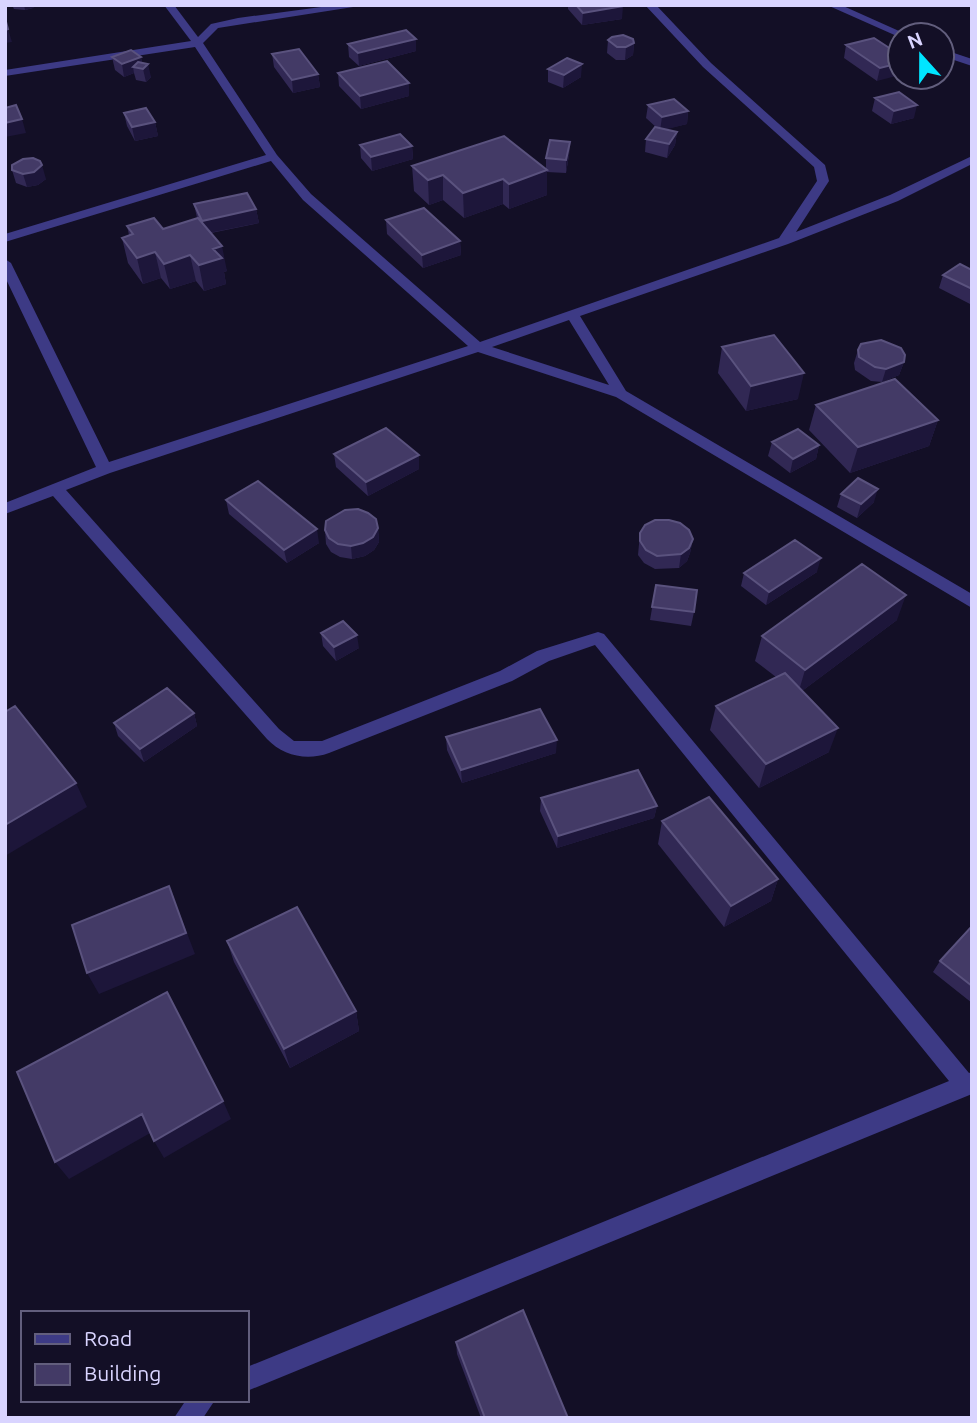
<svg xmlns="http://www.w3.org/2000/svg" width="977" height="1423" font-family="Ubuntu,sans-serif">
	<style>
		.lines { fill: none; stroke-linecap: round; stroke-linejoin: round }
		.minor { fill: #3d3a85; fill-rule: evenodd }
		.wall { fill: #312854 }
		.shaded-wall { fill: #1d163a }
		.building { fill: #433a66; stroke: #5a527e; stroke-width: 2 }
	</style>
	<rect width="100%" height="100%" fill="#130f26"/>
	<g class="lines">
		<path class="minor" d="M164 5H174L198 37 211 24 238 18 336 5H366L218 28 203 43 277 155 311 194 480 342 779 238 817 181 814 167 703 67 645 5H656L711 63 825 165 829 181 796 232 890 195 972 156V164L898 201 788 244 580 316 626 391 972 594V608L616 397 478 352 110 473 66 490 279 729 294 741H322L500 671 537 651 598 632 604 634 969 1073 972 1072V1094L247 1391V1367L949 1081 595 645 549 661 512 681 329 753C307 761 283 756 267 739L53 496 5 514V503L96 467 5 277V259L11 263 109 462 468 346 303 200 271 161 5 242V234L266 155 195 47 5 76V70L191 41ZM569 320 609 385 492 347Z
			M827 5H841L908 35 899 37Z
			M942 49 972 59V66L942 56Z
			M186 1400H215L203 1418H174Z"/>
	</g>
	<path class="wall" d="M12 5H35L33 8 25 10 14 9Z
		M568 5H622V19L582 25 568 9Z
		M416 39V51L359 66 349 57 348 44Z
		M608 40 634 43 633 55 625 60H616L607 53Z
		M846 45 900 55 877 81 844 58Z
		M272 54 318 74 320 87 293 93 274 67Z
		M112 57H141L142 63 151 77 146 82 136 80 134 73 124 77 115 70Z
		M548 69 581 77 563 88 548 82Z
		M338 73 409 83V96L361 109 339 86Z
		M875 98 914 118 891 124 872 111Z
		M648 105 688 111 687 124 665 129 677 132 675 145 667 158 645 152 646 139 657 128 646 118Z
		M124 113 155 122 158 136 135 141 127 126Z
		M570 142 569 155 566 173 547 172V195L509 209 503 204 464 218 443 200 429 205 414 191 412 166 546 169V158Z
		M360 145 412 146 413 159 372 171 361 158Z
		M12 170 46 179 38 185 27 187 16 183Z
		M194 204 256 209 259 223 211 233 227 271 224 272 226 284 204 291 196 281 170 289 161 278 143 284 128 263 122 238 129 235 127 226 163 229 197 218Z
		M386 220 460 241 461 255 423 268 387 234Z
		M972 270V305L939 288 943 275Z
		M722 347 798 399 746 411 718 373Z
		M858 350 904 362 899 375 882 382 871 381 855 370 854 363Z
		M816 405 938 420 929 446 850 473 809 430Z
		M772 442 819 445 816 459 790 473 768 456Z
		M334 454 419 469 368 496 336 467Z
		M841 494 874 502 857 518 837 507Z
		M226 500 319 543 287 563 229 514Z
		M378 528 379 542 374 550 365 556 352 559 340 557 331 552 326 544 325 530Z
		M640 533 693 539 690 553 687 561 679 568 655 569 644 563 638 555Z
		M817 572 766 605 741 586 744 573Z
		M656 585 694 612 691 626 650 620Z
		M897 620 802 691 829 752 759 788 710 730 716 706 776 677 755 661 762 636Z
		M321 633 359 648 336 661 323 646Z
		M194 713 197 726 144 762 118 736 114 723Z
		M446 737 556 753 462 783 447 750Z
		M541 798 657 806 654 818 557 848 540 811Z
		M662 821 778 879 771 901 724 927 658 844Z
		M972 926V1003L933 972 940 961Z
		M227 941 356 1011 359 1031 290 1068 234 962Z
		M456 1342 568 1418H481L457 1354Z"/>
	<path class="shaded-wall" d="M24 5H35L33 8 25 10Z
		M623 6 622 19 582 25 583 13Z
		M8 29 12 42 5 43V30Z
		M416 39V51L359 66 358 53Z
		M634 43 633 55 625 60 626 47Z
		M141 57 143 69 133 67 134 73 124 77 122 64Z
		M900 63V75L877 81 880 68Z
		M148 64 151 77 146 82 143 69Z
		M582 64 581 77 563 88 564 75Z
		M318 74 320 87 293 93 292 80Z
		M409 83V96L361 109 360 96Z
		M917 105 914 118 891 124 894 111Z
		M688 111 687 124 660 131 662 117Z
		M22 119 26 133 5 137V123Z
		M155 122 158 136 135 141 132 127Z
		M677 132 675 145 667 158 669 144Z
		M570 142 569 155 566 173V160Z
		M412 146 413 159 372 171 371 157Z
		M42 165 46 179 38 185 27 187 23 174Z
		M547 170V195L509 209V184Z
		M443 175V200L429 205 428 180Z
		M503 179V204L464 218 463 193Z
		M256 209 259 223 204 234 202 221Z
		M460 241 461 255 423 268 422 255Z
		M222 246 227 271 224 272 226 284 204 291 199 265 213 249Z
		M155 252 161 278 143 284 137 258Z
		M190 255 196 281 170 289 164 264Z
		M904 362 899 375 882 382 886 369Z
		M804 373 798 399 746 411 751 386Z
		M938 420 929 446 850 473 858 447Z
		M819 445 816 459 790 473 793 459Z
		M419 455V469L368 496 366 482Z
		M878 489 874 502 857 518 861 504Z
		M378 528 379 542 374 550 365 556 352 559 351 546Z
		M317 529 319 543 287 563 284 550Z
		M693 539 690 553 687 561 679 568 681 554Z
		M821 558 817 572 766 605 769 592Z
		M906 595 897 620 798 694 805 670Z
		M357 635 359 648 336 661 334 647Z
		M194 713 197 726 144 762 140 749Z
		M838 728 829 752 759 788 766 764Z
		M557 740 556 753 462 783 461 770Z
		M76 783 87 807 5 856V825Z
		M657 806 654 818 557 848 558 836Z
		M778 879 771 901 724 927 731 906Z
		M169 886 195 954 99 994 87 973Z
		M356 1011 359 1031 290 1068 284 1049Z
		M223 1101 231 1119 164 1158 154 1141Z
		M142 1114 152 1132 69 1179 55 1162Z"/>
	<path class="building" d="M576 5H622L623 6 583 13Z
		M5 18 8 29 5 30Z
		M406 30 416 39 358 53 348 44Z
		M623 35 633 39 634 43 626 47H617L608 40 612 37Z
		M874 38 900 55V63L880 68 846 45Z
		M299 49 318 74 292 80 272 54Z
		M131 50 141 57 122 64 112 57Z
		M567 58 582 64 564 75 548 69Z
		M387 61 409 83 360 96 338 73Z
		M138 62 148 64 143 69 133 67Z
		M899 92 917 105 894 111 875 98Z
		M674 99 688 111 662 117 648 105Z
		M16 105 22 119 5 123V108Z
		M146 108 155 122 132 127 124 113Z
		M655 127 677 132 669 144 646 139Z
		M400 134 412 146 371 157 360 145Z
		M504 136 547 170 509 184 503 179 463 193 443 175 428 180 412 166Z
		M550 140 570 142 566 160 546 158Z
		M33 158 40 161 42 165 34 172 23 174 12 170V165L23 159Z
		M247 193 256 209 202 221 194 204Z
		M424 208 460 241 422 255 386 220Z
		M154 218 163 229 198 218 222 246 213 249 222 258 199 265 190 255 164 264 155 252 137 258 122 238 133 234 127 226Z
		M960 264 972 270V289L943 275Z
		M774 335 804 373 751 386 722 347Z
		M881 340 901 348 905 355 904 362 886 369 875 367 859 357 858 350 861 344Z
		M895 379 938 420 858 447 816 405Z
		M386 428 419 455 366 482 334 454Z
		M798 429 819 445 793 459 772 442Z
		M858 478 878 489 861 504 841 494Z
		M258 481 317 529 284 550 226 500Z
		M358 509 368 513 376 519 378 528 373 537 363 543 351 546 338 544 329 538 325 530 326 521 345 510Z
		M655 520H669L680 523 689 530 693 539 689 548 681 554 657 556 646 550 640 541V533L645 525Z
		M795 540 821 558 769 592 744 573Z
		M862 564 906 595 805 670 762 636Z
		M656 585 697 590 694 612 652 607Z
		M343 621 357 635 334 647 321 633Z
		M785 673 838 728 766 764 716 706Z
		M167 688 194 713 140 749 114 723Z
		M15 706 76 783 5 825V712Z
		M540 709 557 740 461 770 446 737Z
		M638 770 657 806 558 836 541 798Z
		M709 797 778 879 731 906 662 821Z
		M169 886 186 933 87 973 72 925Z
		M297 907 356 1011 284 1049 227 941Z
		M972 926V986L940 961Z
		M167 992 223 1101 154 1141 142 1114 55 1162 17 1072Z
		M523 1310 568 1418H485L456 1342Z"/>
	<rect width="977" height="1423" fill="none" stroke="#d9d4ff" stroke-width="14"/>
	<rect x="21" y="1311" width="228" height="91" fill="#130f26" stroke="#625e7d" stroke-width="2"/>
	<rect x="35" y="1334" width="35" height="10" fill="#3d3a85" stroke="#625e7d" stroke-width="2"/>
	<text x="84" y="1346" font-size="21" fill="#d9d4ff">Road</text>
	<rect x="35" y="1364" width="35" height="21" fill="#433a66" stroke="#625e7d" stroke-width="2"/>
	<text x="84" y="1381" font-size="21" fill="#d9d4ff">Building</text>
	<g transform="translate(921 56) rotate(339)"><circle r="33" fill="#130f26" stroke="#625e7d" stroke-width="2"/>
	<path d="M0-5L12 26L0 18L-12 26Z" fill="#00e5ff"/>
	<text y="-10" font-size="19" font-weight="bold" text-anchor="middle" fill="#d9d4ff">N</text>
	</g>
</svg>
